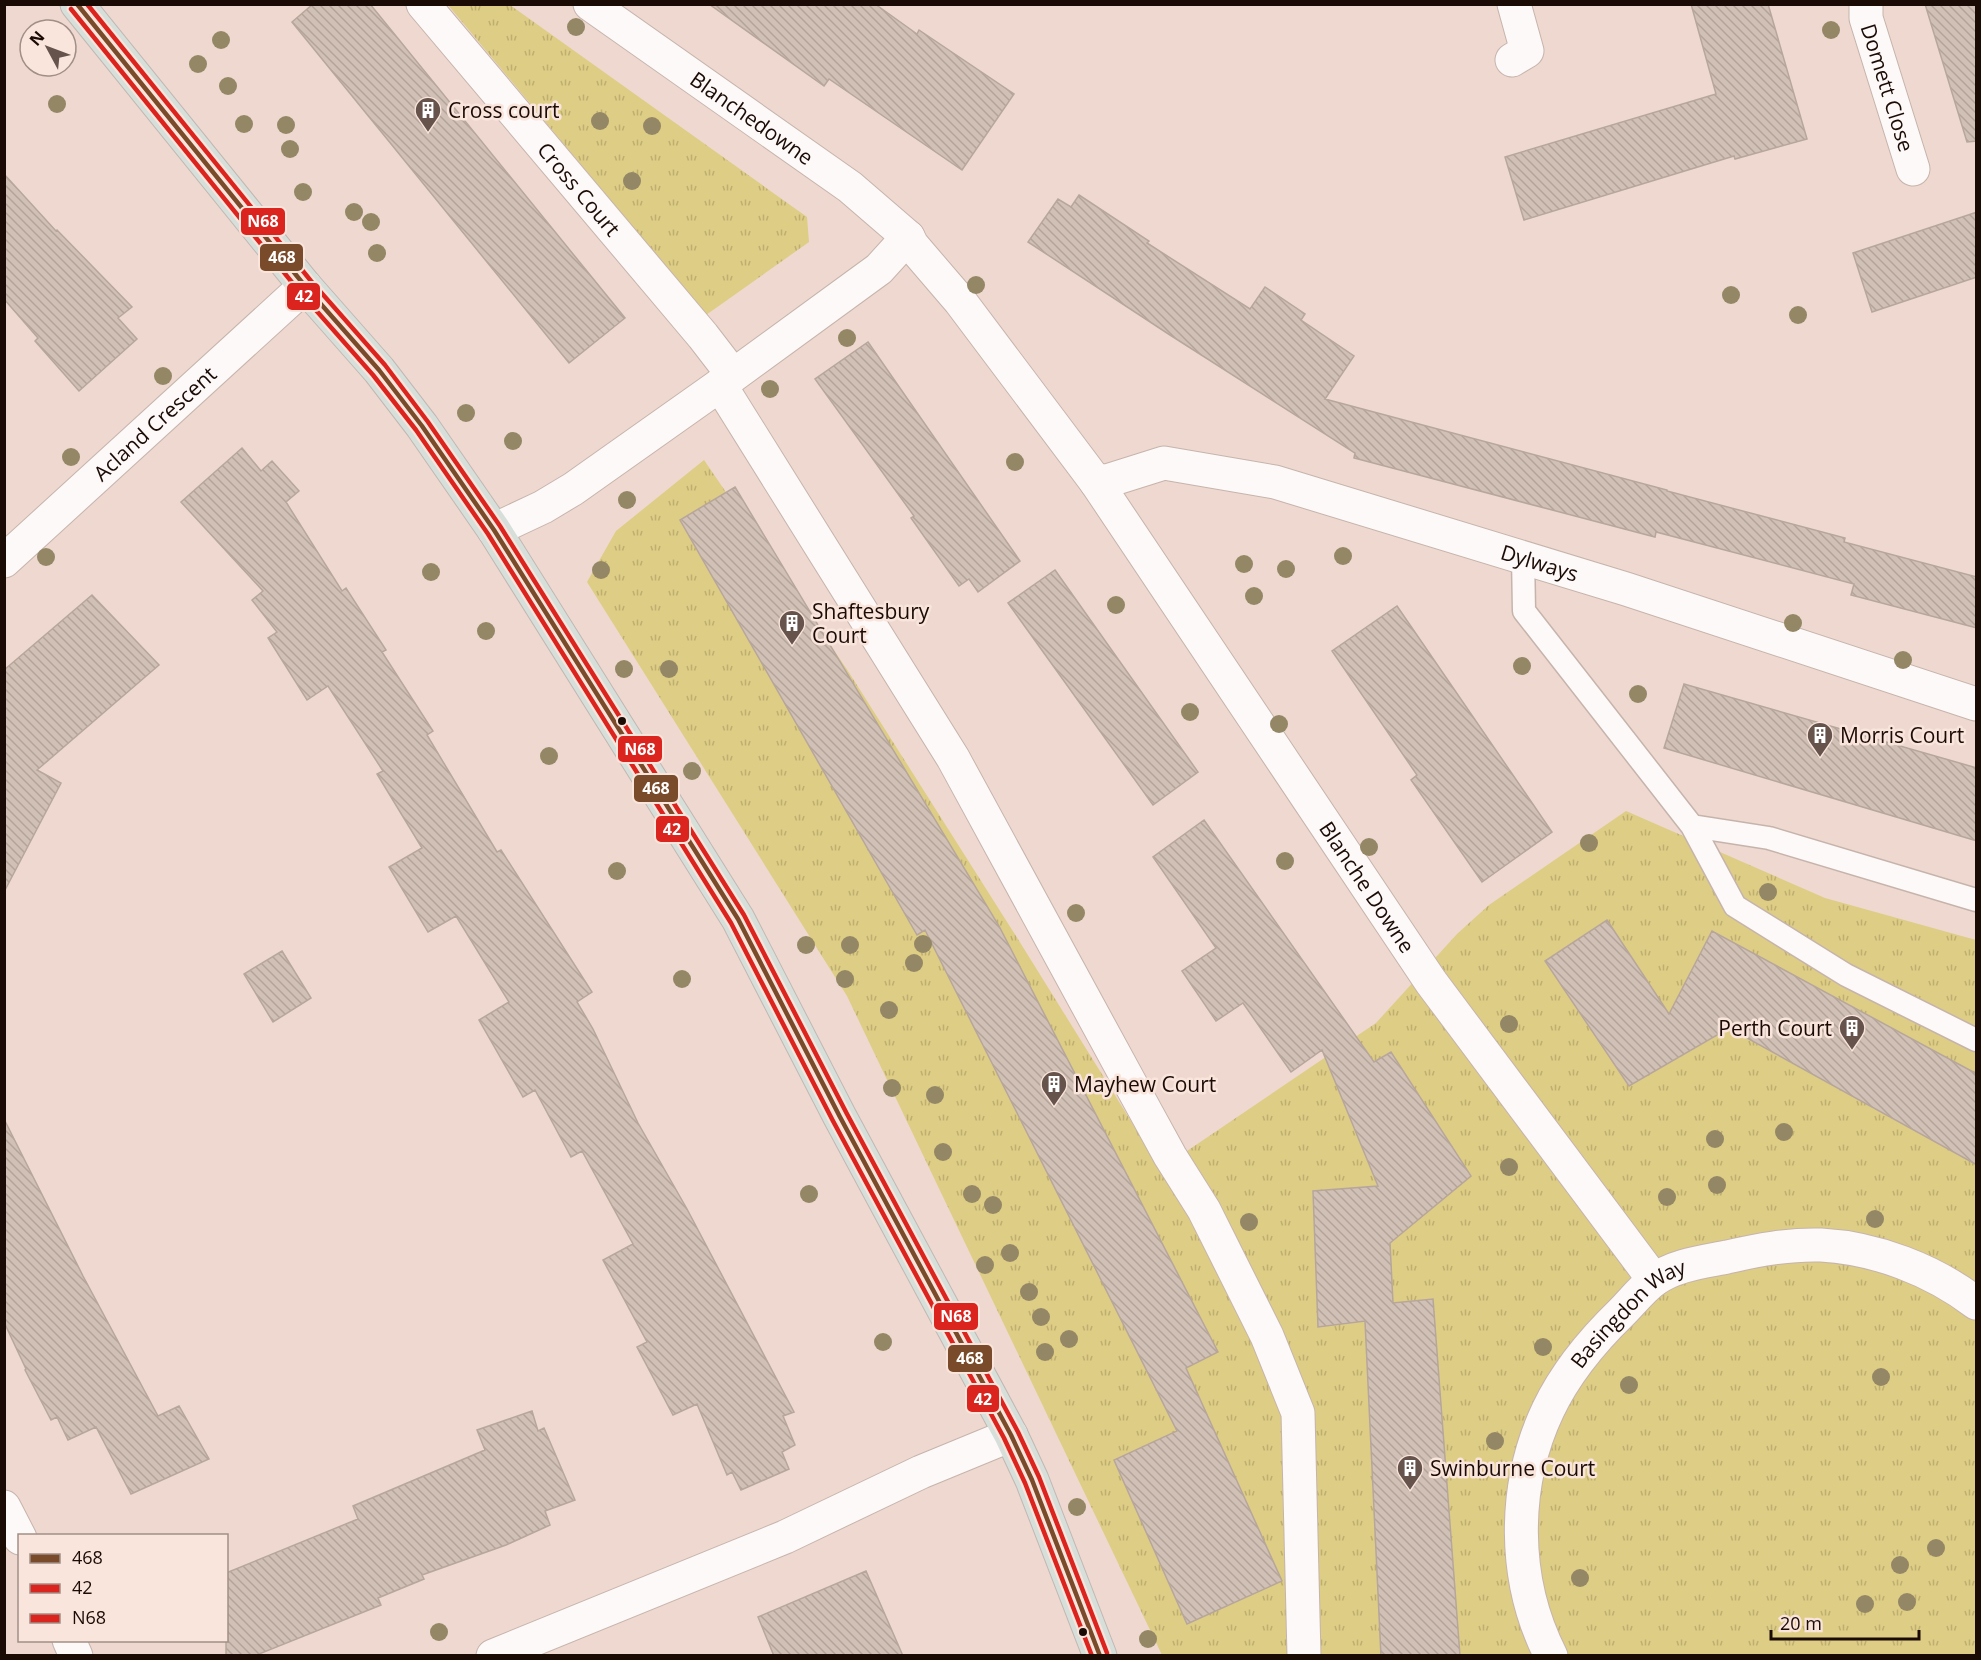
<svg xmlns="http://www.w3.org/2000/svg" width="1981" height="1660" font-family="'Open Sans',sans-serif">
	<style>
		.grass { fill: url(#grass-tufts) }
		.building { fill: url(#building-back-hatch); stroke: #b7a69b; stroke-width: 1.5 }
		.lines { fill: none; stroke-linecap: round; stroke-linejoin: round }
		.lane-casing { stroke: #c6b4ac; stroke-width: 25 }
		.street-casing { stroke: #c6b4ac; stroke-width: 35 }
		.primary-casing { stroke: #c2b7b2; stroke-width: 35 }
		.lane { stroke: #fcf9f8; stroke-width: 22 }
		.street { stroke: #fcf9f8; stroke-width: 33 }
		.primary { stroke: #d7dfda; stroke-width: 33 }
		.bus-1-casing { stroke: #fae5dc; stroke-width: 9 }
		.bus-2-casing { stroke: #fae5dc; stroke-width: 9 }
		.bus-3-casing { stroke: #fae5dc; stroke-width: 9 }
		.bus-1 { stroke: #7a4b2a; stroke-width: 4.5 }
		.bus-2 { stroke: #dc241f; stroke-width: 4.5 }
		.bus-3 { stroke: #dc241f; stroke-width: 4.5 }
		.tree { fill: #948766 }
		.bus-dot { fill: #1b0b05; stroke: #fae5dc; stroke-width: 2 }
		.labels { text-anchor: middle; dominant-baseline: central; stroke-width: 5; stroke-linejoin: round; paint-order: stroke }
		.street-label { font-size: 21px; fill: #1b0b05; stroke: #fae5dc }
		.poi-label { font-size: 21px; fill: #1b0b05; stroke: #fae5dc; text-anchor: start }
		.line-badge { stroke: #fae5dc; stroke-width: 2 }
		.badge-label { font-size: 16px; text-anchor: middle; font-weight: bold; fill: #fff }
	</style>
	<defs>
		<pattern id="grass-tufts" width="24" height="20" patternUnits="userSpaceOnUse" patternTransform="scale(1.5)"><rect width="24" height="20" fill="#decd85"/><path d="M3 7l-1-3M5 7V3M7 7l1-3M15 17l-1-3M17 17v-4M19 17l1-3" fill="none" stroke="#beaf71"/></pattern>
		<pattern id="building-back-hatch" width="6" height="6" patternUnits="userSpaceOnUse" patternTransform="scale(1.5)"><rect width="6" height="6" fill="#d1c0b5"/><path d="M-1 5l2 2M0 0l6 6M5-1l2 2" fill="none" stroke="#b3a49a"/></pattern>
	</defs>
	<rect width="100%" height="100%" fill="#eed8cf"/>
	<path class="grass" d="M448 5H510L807 217 809 242 706 315Z
		M704 460 848 671 1021 944 1144 1142 1187 1151 1376 1023 1457 934 1489 905 1626 811 1825 898 1976 940V1655H1162L847 996 587 582 616 531Z"/>
	<path class="building" d="M313 4H370L625 318 569 363 292 22Z
		M709 4H875L917 34 919 30 1014 94 962 170 829 79 824 86Z
		M1691 4H1768L1807 139 1735 159 1734 156 1524 220 1505 157 1716 94Z
		M1925 4H1977V141L1967 142Z
		M4 174 56 231 57 230 132 307 118 318 137 339 79 391 35 341 38 338 4 299Z
		M1079 195 1149 241 1147 243 1250 309 1265 287 1305 314 1301 320 1354 356 1325 399 1667 490V491L1845 538 1844 542 1977 577V628L1851 595 1854 584 1656 532 1655 537 1354 458 1355 453 1170 335 1028 242 1058 199 1071 207Z
		M1977 212V277L1872 312 1853 253Z
		M868 342 1020 561 978 592 969 579 959 586 911 518 914 516 815 379Z
		M242 448 261 471 272 461 299 491 286 502 342 591 346 588 386 650 382 652 433 731 427 735 497 852 501 850 592 992 577 1002 593 1029 638 1123 687 1209 794 1412 783 1416 795 1445 782 1452 789 1469 741 1490 732 1472 727 1475 697 1404 673 1415 637 1347 647 1342 603 1260 633 1244 582 1151 571 1157 535 1090 523 1097 479 1020 509 1002 456 916 428 932 389 867 422 848 377 774 383 771 328 686 307 700 268 638 277 632 252 600 263 591 181 502Z
		M735 487 999 926 1218 1352 1186 1368 1282 1581 1187 1624 1114 1460 1177 1431 925 930 917 935 680 520Z
		M1055 570 1198 772 1153 805 1008 603Z
		M92 595 159 665 37 770 61 783 4 892V670Z
		M1397 606 1552 832 1482 882 1411 780 1417 775 1332 651Z
		M1684 684 1977 768V841L1664 748Z
		M1204 820 1374 1062 1391 1052 1471 1176 1390 1243 1393 1303 1433 1299 1460 1656H1381L1365 1321 1318 1327 1313 1191 1378 1186 1322 1050 1291 1072 1243 1003 1216 1021 1182 971 1216 948 1153 857Z
		M1607 920 1669 1014 1712 931 1977 1074V1165L1729 1028 1629 1086 1545 961Z
		M282 951 311 998 273 1022 244 974Z
		M4 1119 83 1276 158 1416 179 1406 209 1459 131 1494 96 1427 68 1440 57 1417 51 1420 25 1370 26 1369 4 1322Z
		M532 1411 538 1431 544 1428 575 1500 545 1511 550 1525 506 1545 422 1575 424 1579 378 1598 381 1605 254 1656H226V1573L358 1519 353 1506 485 1450 477 1430Z
		M866 1571 903 1656H774L758 1617Z"/>
	<g class="lines">
		<g class="lane-casing">
			<path id="lane" d="M1523 556 1524 611 1692 826
				M1976 900 1769 838 1692 826 1735 906 1846 975 1976 1040"/>
		</g>
		<g class="street-casing">
			<g id="street">
				<path id="s1" d="M423 4 703 336 733 375"/>
				<path id="s2" d="M590 4 850 187 908 237 912 245 960 301 1096 482 1431 982 1654 1280"/>
				<path id="s3" d="M1866 4V18L1913 169"/>
				<path d="M1512 60 1527 51 1514 4"/>
				<path d="M720 385 953 758 1136 1094 1170 1156 1204 1210 1267 1336 1298 1413 1304 1656"/>
				<path id="s4" d="M1096 482 1110 480 1164 463 1275 482 1626 589 1976 704"/>
				<path d="M494 530 543 507 573 489 720 385 879 269 908 237"/>
				<path id="s5" d="M4 561 305 286"/>
				<path d="M4 1507 20 1538"/>
				<path d="M69 1640 76 1656"/>
				<path d="M493 1656 785 1537 921 1472 1011 1435"/>
				<path id="s6" d="M1551 1656C1512 1580 1512 1486 1548 1410 1566 1372 1592 1341 1622 1312 1632 1302 1642 1289 1654 1280 1675 1265 1702 1262 1727 1257 1758 1250 1789 1244 1821 1245 1876 1248 1933 1270 1976 1303"/>
			</g>
		</g>
		<g class="primary-casing">
			<path id="primary" d="M77 4 305 286 379 370 422 426 494 530 738 919 840 1117 1011 1435 1032 1480 1100 1656"/>
		</g>
		<use href="#lane" class="lane"/>
		<use href="#street" class="street"/>
		<use href="#primary" class="primary"/>
		<g class="bus-1-casing">
			<path id="bus-1" d="M77 4 305 286 379 370 422 426 494 530 738 919 840 1117 1011 1435 1032 1480 1100 1656"/>
		</g>
		<g class="bus-2-casing">
			<path id="bus-2" d="M71 9 299 291 373 375 416 430 488 534 731 923 833 1121 1004 1438 1025 1483 1092 1656"/>
		</g>
		<g class="bus-3-casing">
			<path id="bus-3" d="M87 4 311 281 385 365 428 422 500 526 744 915 847 1114 1018 1432 1039 1477 1107 1653"/>
		</g>
		<use href="#bus-1" class="bus-1"/>
		<use href="#bus-2" class="bus-2"/>
		<use href="#bus-3" class="bus-3"/>
	</g>
	<g class="tree">
		<circle cx="576" cy="27" r="9"/>
		<circle cx="1831" cy="30" r="9"/>
		<circle cx="221" cy="40" r="9"/>
		<circle cx="198" cy="64" r="9"/>
		<circle cx="228" cy="86" r="9"/>
		<circle cx="57" cy="104" r="9"/>
		<circle cx="600" cy="121" r="9"/>
		<circle cx="244" cy="124" r="9"/>
		<circle cx="286" cy="125" r="9"/>
		<circle cx="652" cy="126" r="9"/>
		<circle cx="290" cy="149" r="9"/>
		<circle cx="632" cy="181" r="9"/>
		<circle cx="303" cy="192" r="9"/>
		<circle cx="354" cy="212" r="9"/>
		<circle cx="371" cy="222" r="9"/>
		<circle cx="377" cy="253" r="9"/>
		<circle cx="976" cy="285" r="9"/>
		<circle cx="1731" cy="295" r="9"/>
		<circle cx="1798" cy="315" r="9"/>
		<circle cx="847" cy="338" r="9"/>
		<circle cx="163" cy="376" r="9"/>
		<circle cx="770" cy="389" r="9"/>
		<circle cx="466" cy="413" r="9"/>
		<circle cx="513" cy="441" r="9"/>
		<circle cx="71" cy="457" r="9"/>
		<circle cx="1015" cy="462" r="9"/>
		<circle cx="627" cy="500" r="9"/>
		<circle cx="1343" cy="556" r="9"/>
		<circle cx="46" cy="557" r="9"/>
		<circle cx="1244" cy="564" r="9"/>
		<circle cx="1286" cy="569" r="9"/>
		<circle cx="601" cy="570" r="9"/>
		<circle cx="431" cy="572" r="9"/>
		<circle cx="1254" cy="596" r="9"/>
		<circle cx="1116" cy="605" r="9"/>
		<circle cx="1793" cy="623" r="9"/>
		<circle cx="486" cy="631" r="9"/>
		<circle cx="1903" cy="660" r="9"/>
		<circle cx="1522" cy="666" r="9"/>
		<circle cx="624" cy="669" r="9"/>
		<circle cx="669" cy="669" r="9"/>
		<circle cx="1638" cy="694" r="9"/>
		<circle cx="1190" cy="712" r="9"/>
		<circle cx="1279" cy="724" r="9"/>
		<circle cx="549" cy="756" r="9"/>
		<circle cx="692" cy="771" r="9"/>
		<circle cx="1589" cy="843" r="9"/>
		<circle cx="1369" cy="847" r="9"/>
		<circle cx="1285" cy="861" r="9"/>
		<circle cx="617" cy="871" r="9"/>
		<circle cx="1768" cy="892" r="9"/>
		<circle cx="1076" cy="913" r="9"/>
		<circle cx="923" cy="944" r="9"/>
		<circle cx="806" cy="945" r="9"/>
		<circle cx="850" cy="945" r="9"/>
		<circle cx="914" cy="963" r="9"/>
		<circle cx="682" cy="979" r="9"/>
		<circle cx="845" cy="979" r="9"/>
		<circle cx="889" cy="1010" r="9"/>
		<circle cx="1509" cy="1024" r="9"/>
		<circle cx="892" cy="1088" r="9"/>
		<circle cx="935" cy="1095" r="9"/>
		<circle cx="1784" cy="1132" r="9"/>
		<circle cx="1715" cy="1139" r="9"/>
		<circle cx="943" cy="1152" r="9"/>
		<circle cx="1509" cy="1167" r="9"/>
		<circle cx="1717" cy="1185" r="9"/>
		<circle cx="809" cy="1194" r="9"/>
		<circle cx="972" cy="1194" r="9"/>
		<circle cx="1667" cy="1197" r="9"/>
		<circle cx="993" cy="1205" r="9"/>
		<circle cx="1875" cy="1219" r="9"/>
		<circle cx="1249" cy="1222" r="9"/>
		<circle cx="1010" cy="1253" r="9"/>
		<circle cx="985" cy="1265" r="9"/>
		<circle cx="1029" cy="1292" r="9"/>
		<circle cx="1041" cy="1317" r="9"/>
		<circle cx="1069" cy="1339" r="9"/>
		<circle cx="883" cy="1342" r="9"/>
		<circle cx="1543" cy="1347" r="9"/>
		<circle cx="1045" cy="1352" r="9"/>
		<circle cx="1881" cy="1377" r="9"/>
		<circle cx="1629" cy="1385" r="9"/>
		<circle cx="1495" cy="1441" r="9"/>
		<circle cx="1077" cy="1507" r="9"/>
		<circle cx="1936" cy="1548" r="9"/>
		<circle cx="1900" cy="1565" r="9"/>
		<circle cx="1580" cy="1578" r="9"/>
		<circle cx="1907" cy="1602" r="9"/>
		<circle cx="1865" cy="1604" r="9"/>
		<circle cx="439" cy="1632" r="9"/>
		<circle cx="1148" cy="1639" r="9"/>
	</g>
	<defs>
		<g id="building-pin" transform="scale(1.35)"><path d="M0 17L-7.5 6A9.5 9.5 0 1 1 7.5 6Z" fill="#65534c" stroke="#fae5dc"/><path d="M-4-6H4V6H1V3H-1V6H-4ZM-2.5-4.3h1.7v1.8h-1.7ZM.8-4.3h1.7v1.8H.8ZM-2.5-1h1.7V.8h-1.7ZM.8-1h1.7V.8H.8Z" fill="#fff"/></g>
	</defs>
	<g fill-rule="evenodd">
		<use href="#building-pin" x="428" y="110"/>
		<use href="#building-pin" x="792" y="623"/>
		<use href="#building-pin" x="1820" y="735"/>
		<use href="#building-pin" x="1852" y="1028"/>
		<use href="#building-pin" x="1054" y="1084"/>
		<use href="#building-pin" x="1410" y="1468"/>
	</g>
	<g class="bus-dot">
		<circle cx="622" cy="721" r="5"/>
		<circle cx="1083" cy="1632" r="5"/>
	</g>
	<g class="labels">
		<g class="street-label">
			<text stroke="none"><textPath href="#s3" startOffset="87">Domett Close</textPath></text>
			<text stroke="none"><textPath href="#s2" startOffset="198">Blanchedowne</textPath></text>
			<text stroke="none"><textPath href="#s1" startOffset="242">Cross Court</textPath></text>
			<text stroke="none"><textPath href="#s5" startOffset="204">Acland Crescent</textPath></text>
			<text stroke="none"><textPath href="#s4" startOffset="460">Dylways</textPath></text>
			<text stroke="none"><textPath href="#s2" startOffset="1191">Blanche Downe</textPath></text>
			<text stroke="none"><textPath href="#s6" startOffset="382">Basingdon Way</textPath></text>
		</g>
		<g class="poi-label">
			<text x="448" y="110">Cross court</text>
			<text x="812" y="611">Shaftesbury<tspan x="812" dy="24">Court</tspan></text>
			<text x="1840" y="735">Morris Court</text>
			<text x="1832" y="1028" text-anchor="end">Perth Court</text>
			<text x="1074" y="1084">Mayhew Court</text>
			<text x="1430" y="1468">Swinburne Court</text>
		</g>
	</g>
	<g class="line-badge">
		<rect x="240" y="207" width="46" height="29" rx="6" fill="#dc241f"/>
		<rect x="259" y="243" width="45" height="29" rx="6" fill="#7a4b2a"/>
		<rect x="286" y="282" width="35" height="29" rx="6" fill="#dc241f"/>
		<rect x="617" y="735" width="46" height="28" rx="6" fill="#dc241f"/>
		<rect x="633" y="774" width="46" height="29" rx="6" fill="#7a4b2a"/>
		<rect x="655" y="815" width="35" height="28" rx="6" fill="#dc241f"/>
		<rect x="933" y="1302" width="46" height="29" rx="6" fill="#dc241f"/>
		<rect x="947" y="1344" width="46" height="29" rx="6" fill="#7a4b2a"/>
		<rect x="966" y="1384" width="34" height="29" rx="6" fill="#dc241f"/>
	</g>
	<g class="badge-label">
		<text x="263" y="227">N68</text>
		<text x="282" y="263">468</text>
		<text x="304" y="302">42</text>
		<text x="640" y="755">N68</text>
		<text x="656" y="794">468</text>
		<text x="672" y="835">42</text>
		<text x="956" y="1322">N68</text>
		<text x="970" y="1364">468</text>
		<text x="983" y="1405">42</text>
	</g>
	<rect width="1981" height="1660" fill="none" stroke="#1b0b05" stroke-width="12"/>
	<rect x="18" y="1534" width="210" height="108" fill="#fae5dc" stroke="#a18e86" stroke-width="1.5"/>
	<rect x="30" y="1554" width="30" height="9" fill="#7a4b2a" stroke="#a18e86" stroke-width="1.5"/>
	<text x="72" y="1564" font-size="18" fill="#1b0b05">468</text>
	<rect x="30" y="1584" width="30" height="9" fill="#dc241f" stroke="#a18e86" stroke-width="1.5"/>
	<text x="72" y="1594" font-size="18" fill="#1b0b05">42</text>
	<rect x="30" y="1614" width="30" height="9" fill="#dc241f" stroke="#a18e86" stroke-width="1.5"/>
	<text x="72" y="1624" font-size="18" fill="#1b0b05">N68</text>
	<g transform="translate(48 48) rotate(311)"><circle r="28" fill="#fae5dc" stroke="#a18e86" stroke-width="1.5"/>
	<path d="M0-4.5L10 22L0 15L-10 22Z" fill="#65534c"/>
	<text y="-9" font-size="16" font-weight="bold" text-anchor="middle" fill="#1b0b05">N</text>
	</g>
	<path d="M1771 1630v9h148v-9" fill="none" stroke="#1b0b05" stroke-width="3"/>
	<text x="1780" y="1630" font-size="18" fill="#1b0b05" stroke="#fae5dc" stroke-width="4.5" paint-order="stroke">20 m</text>
</svg>
